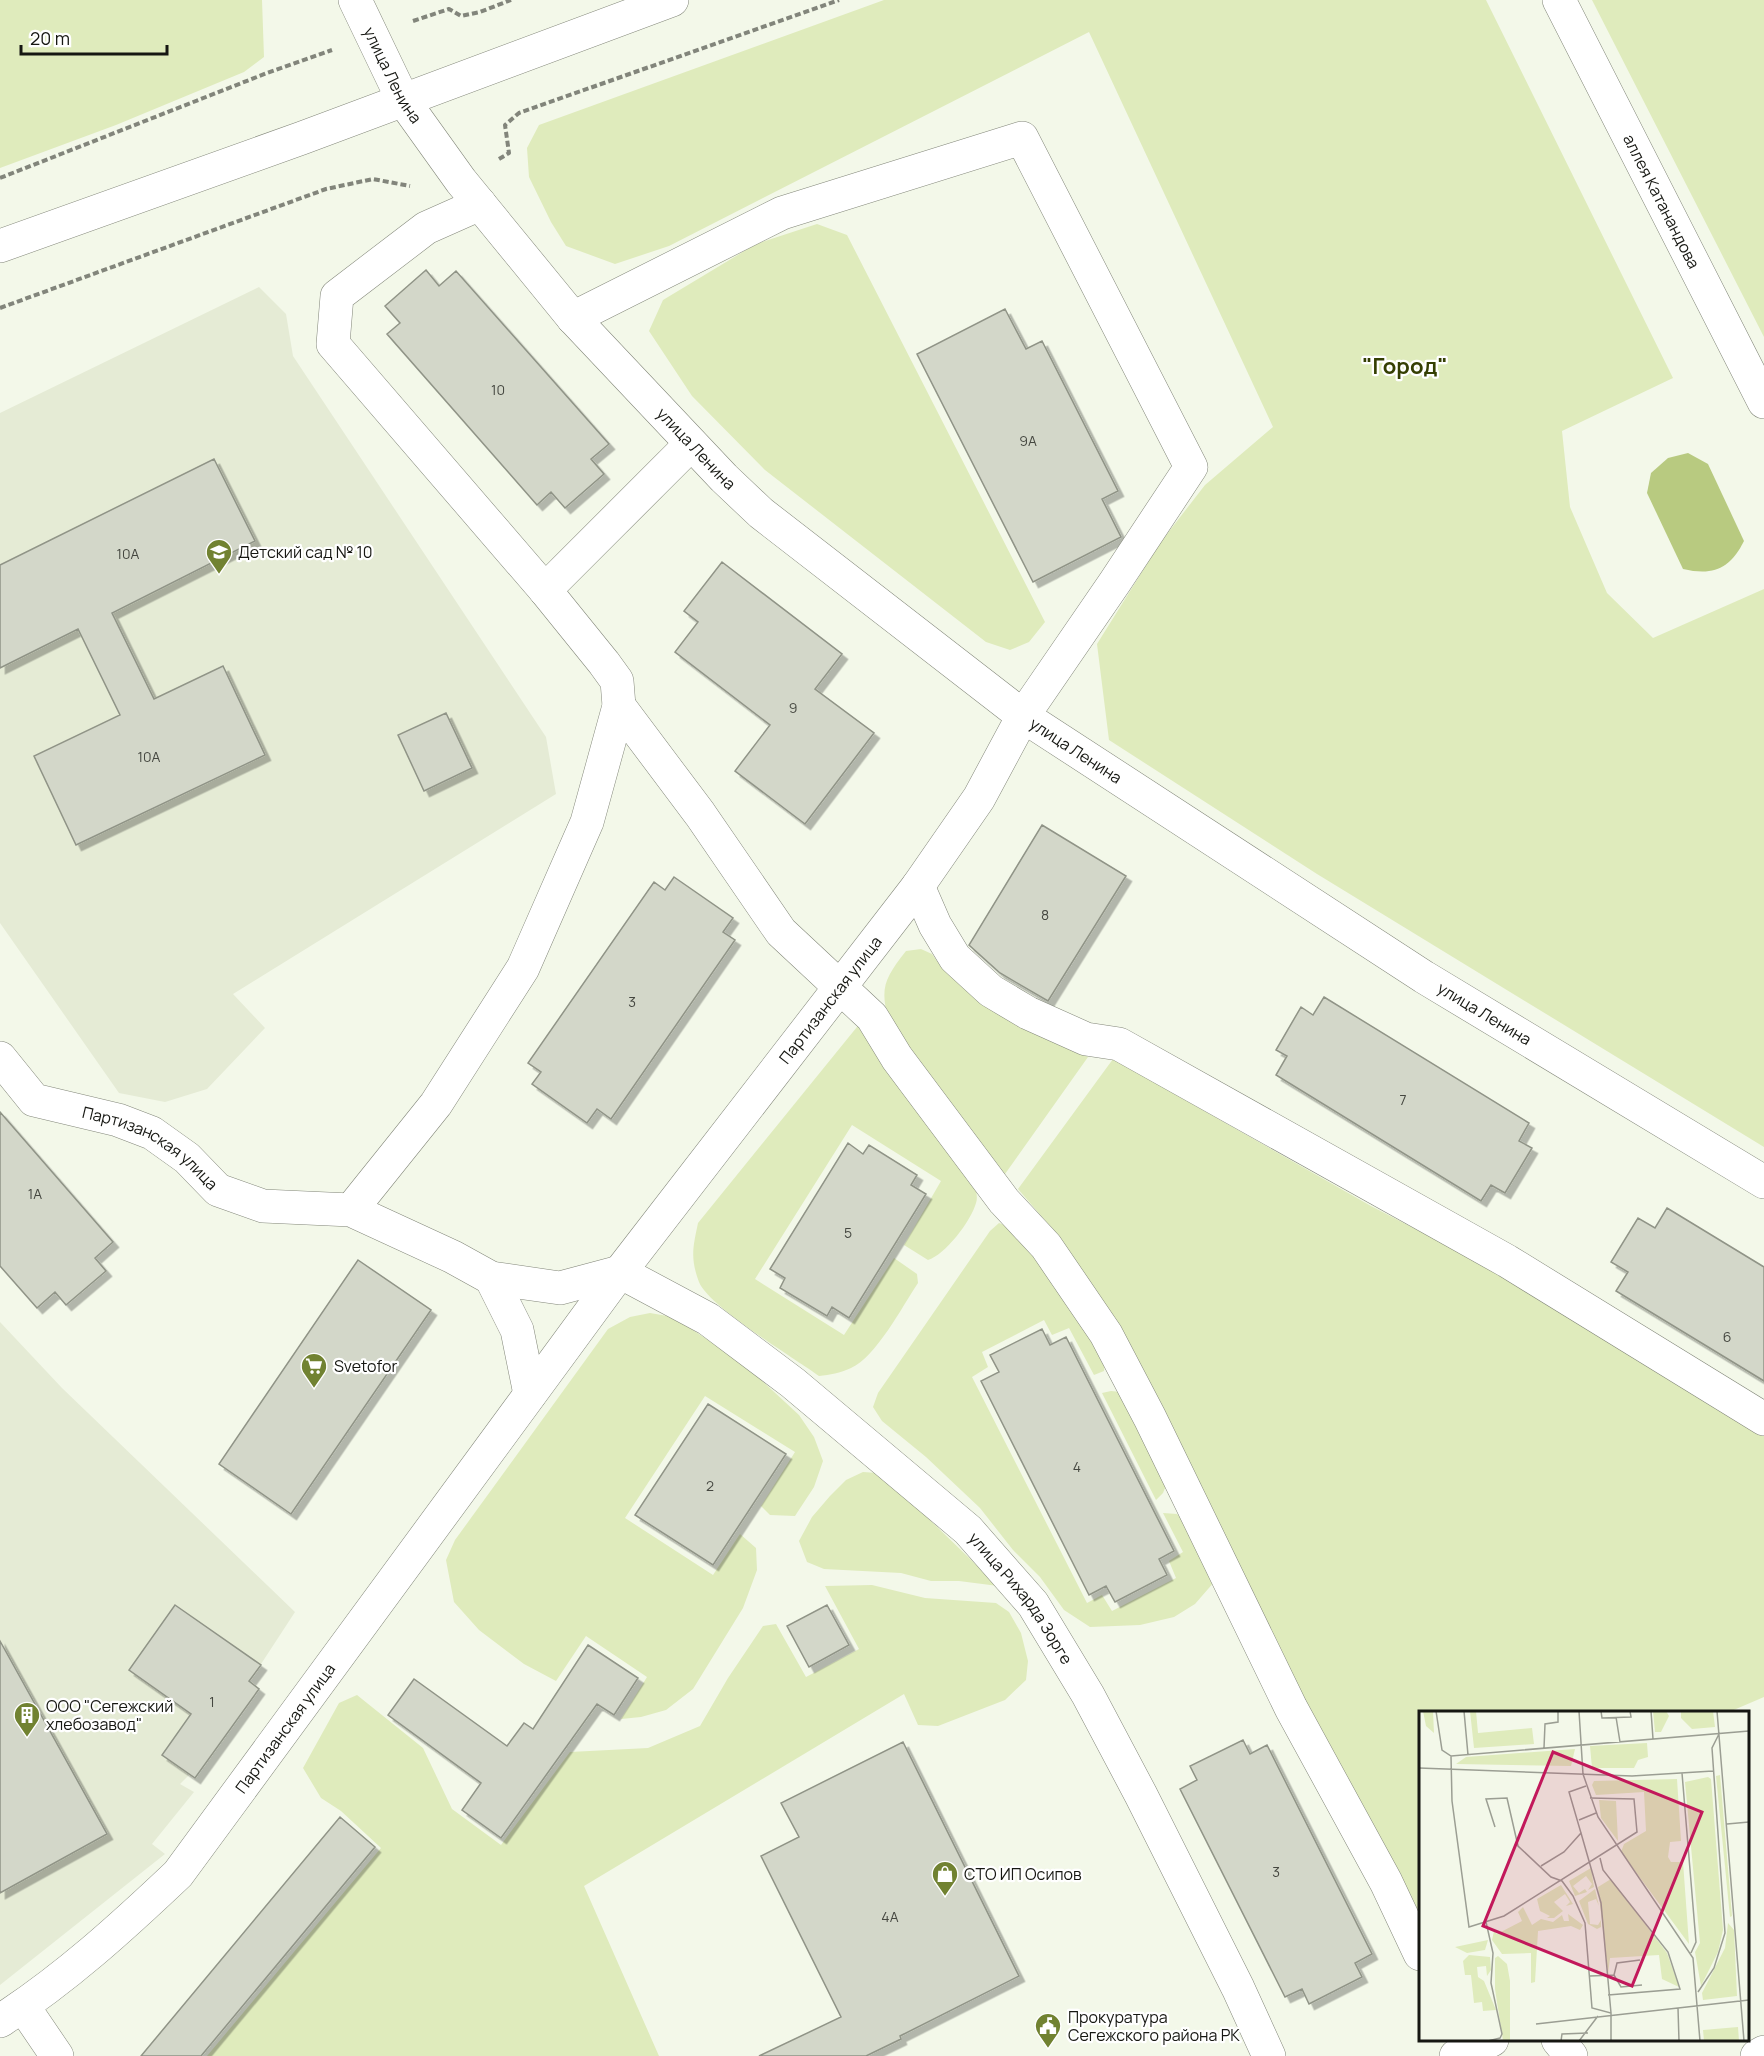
<svg xmlns="http://www.w3.org/2000/svg" width="1764" height="2056" font-family="Manrope,sans-serif">
	<style>
		.built { fill: #e5ebd5 }
		.green { fill: #dfebbc }
		.water { fill: #b8ca80 }
		.building { fill: #d3d7c9; stroke: #909487; stroke-width: 1.5; filter: url(#shadow) }
		.lines { fill: none; stroke-linecap: round; stroke-linejoin: round }
		.minor-casing { stroke: #83877a; stroke-width: 34 }
		.path { stroke: #82857b; stroke-width: 4; stroke-dasharray: 6 3; stroke-linecap: butt }
		.minor { stroke: #fff; stroke-width: 33 }
		.labels { text-anchor: middle; dominant-baseline: central; stroke-width: 4.5; stroke-linejoin: round; paint-order: stroke }
		.number-label { font-size: 14px; fill: #454740 }
		.street-label { font-size: 16px; fill: #161712; stroke: #fff }
		.poi-label { font-size: 16px; fill: #161712; stroke: #fff; text-anchor: start }
		.district-label { font-size: 22px; font-weight: bold; fill: #353f03; stroke: #fff }
		.inset-road { fill: none; stroke: #9b9e93; stroke-width: 1.5 }
		.view { fill: #c2185b; fill-opacity: 0.15; stroke: #c2185b; stroke-width: 3 }
		.inset-edge { fill: none; stroke: #161712; stroke-width: 3 }
	</style>
	<defs>
		<filter id="shadow"><feDropShadow dx="5.5" dy="5.5" stdDeviation="0" flood-color="#0004"/></filter>
	</defs>
	<rect width="100%" height="100%" fill="#f3f8e9"/>
	<path class="built" d="M259 287 286 314 293 356 546 737 556 794 233 994 265 1028 207 1089 165 1102 119 1093 0 923V413Z
		M0 1322 62 1388 295 1612 250 1681 259 1689 195 1778 189 1775 180 1784 194 1792 152 1844 165 1854 0 1985Z"/>
	<path class="green" d="M0 0H262L264 57 244 72 116 125 0 168Z
		M884 0H1486L1673 378 1562 431 1570 507 1607 593 1653 638 1764 589V1147L1317 874 1109 740 1097 644 1160 543 1205 485 1273 427 1089 32 669 246 615 264 566 246 551 222 529 177 527 148 539 125Z
		M1592 0H1764V337Z
		M817 224 847 235 1045 622 1029 642 1010 650 986 642 765 470 692 396 649 331 663 300 756 244Z
		M921 949 932 954 942 968 964 987 1038 1034 1088 1057 1005 1174 994 1171 890 1024C879 989 884 979 906 951Z
		M861 1022 975 1185C976 1190 978 1198 976 1203 971 1221 945 1255 928 1260L904 1245 941 1181 852 1125 755 1279 844 1335 894 1258 917 1274 918 1283C902 1307 876 1357 851 1368 840 1373 830 1375 819 1376 794 1358 708 1306 699 1282 690 1258 693 1247 698 1223Z
		M1113 1059 1371 1206 1502 1274 1764 1434V1697L1729 1712H1420V1925L1303 1699 1203 1496 1164 1409 1117 1325 1055 1232 1018 1189Z
		M999 1223 1012 1228 1038 1256 1105 1357 1104 1371 1094 1375 1069 1328 1052 1335 1044 1320 982 1352 988 1367 972 1377 1087 1603 1102 1595 1112 1611 1176 1578 1169 1561 1183 1552 1163 1513 1177 1514 1191 1528 1215 1581 1195 1604 1174 1617 1140 1625 1090 1627 1064 1610 1040 1577 1013 1550 980 1508 926 1457 882 1421 873 1407 878 1393 990 1231Z
		M650 1313 673 1317 743 1363 799 1415 814 1437 823 1461 814 1487 795 1516 770 1515 761 1506 795 1452 705 1396 625 1518 713 1575 740 1534 756 1548 757 1570 743 1608 693 1689 666 1710 641 1717 621 1719 647 1677 586 1636 556 1681 524 1664 479 1630 454 1602 446 1560 455 1540 608 1329 630 1317Z
		M1111 1391 1121 1392 1167 1483 1163 1493 1156 1500 1102 1393Z
		M863 1472 877 1473 898 1489 998 1586 959 1581H931L901 1573 824 1569 807 1562 799 1541 812 1517 830 1496 846 1480Z
		M872 1585 925 1598 996 1603 1009 1612 1021 1633 1028 1661 1026 1680 1005 1700 938 1726 918 1725 904 1694 584 1886 659 2056H207L381 1848 341 1811 321 1798 303 1768 339 1703 357 1695 423 1748 452 1809 501 1845 570 1752 648 1748 700 1726 728 1678 763 1626 776 1624 806 1677 859 1649 825 1586Z"/>
	<path class="water" d="M1688 453 1708 464 1744 541C1730 569 1713 576 1683 569L1647 493 1651 473 1668 458Z"/>
	<path class="building" d="M426 270 439 286 456 271 609 444 591 459 604 474 565 508 551 492 537 505 387 334 400 323 385 306Z
		M1005 309 1026 349 1042 341 1118 491 1102 499 1121 537 1033 582 917 354Z
		M214 459 255 541 112 613 154 699 223 666 265 755 76 845 34 756 120 715 78 629 0 668V565Z
		M722 562 842 654 815 689 874 733 805 824 735 771 770 725 675 652 698 622 684 611Z
		M446 713 472 768 424 791 398 735Z
		M1042 825 1126 876 1048 1001 1000 973 969 945Z
		M674 877 733 918 723 932 735 940 611 1119 597 1109 587 1123 532 1084 541 1072 528 1063 654 882 665 890Z
		M1324 997 1529 1123 1519 1141 1532 1148 1505 1193 1491 1185 1481 1201 1276 1075 1287 1056 1276 1050 1301 1007 1313 1015Z
		M0 1112 113 1242 95 1258 106 1271 66 1305 55 1292 37 1308 0 1266Z
		M848 1143 863 1154 869 1145 917 1175 911 1185 926 1194 849 1318 832 1307 827 1316 780 1288 785 1278 770 1269Z
		M1667 1208 1764 1267V1381L1616 1291 1628 1272 1611 1262 1638 1218 1655 1228Z
		M358 1260 431 1310 291 1514 219 1464Z
		M1042 1329 1050 1345 1066 1337 1174 1551 1159 1559 1167 1575 1115 1602 1106 1586 1089 1595 981 1381 999 1372 990 1355Z
		M708 1404 786 1454 713 1565 635 1515Z
		M175 1605 261 1665 249 1681 259 1689 195 1778 162 1755 191 1714 129 1670Z
		M827 1605 849 1645 809 1667 787 1626Z
		M0 1641 107 1834 0 1893Z
		M588 1645 638 1678 614 1715 597 1704 501 1838 462 1810 481 1783 388 1715 414 1679 507 1746 524 1723 533 1729Z
		M1243 1740 1250 1754 1267 1745 1372 1954 1355 1963 1362 1977 1309 2004 1302 1989 1285 1997 1180 1789 1197 1780 1190 1766Z
		M903 1742 1019 1976 900 2036 901 2039 866 2056H759L841 2017 761 1856 799 1837 781 1803Z
		M340 1817 375 1847 201 2056H141Z"/>
	<g class="lines">
		<g class="minor-casing">
			<g id="minor">
				<path id="s1" d="M355 0 403 100 461 181 573 318 724 478 761 513 1023 716 1424 977 1764 1182"/>
				<path id="s2" d="M1559 0 1764 402"/>
				<path d="M0 246 302 138 672 0"/>
				<path d="M545 590 691 444"/>
				<path d="M619 706 700 814 781 932 872 1017 897 1058 1004 1201 1046 1246 1106 1334 1150 1418 1291 1708 1386 1882 1420 1954"/>
				<path d="M918 886 935 925 955 958 991 991 1028 1013 1086 1039 1119 1044 1507 1261 1764 1419"/>
				<path id="s3" d="M0 1058 34 1100 118 1120 152 1133 187 1158 218 1190 263 1206 351 1210 453 1257 491 1278 560 1288 620 1272 708 1319 793 1383 968 1530 1033 1604 1088 1695 1141 1795 1238 1988 1269 2056"/>
				<path d="M351 1210 436 1104 523 968 587 822 619 706 617 681 604 663 545 590 333 344 337 296 426 228 480 204"/>
				<path d="M491 1278 517 1330 530 1394"/>
				<path d="M23 2006 57 2056"/>
				<path id="s4" d="M0 2021C66 1978 121 1928 178 1874L620 1272 918 886 979 798 1023 716 1115 582 1191 467 1022 138 782 213 573 318"/>
				<path d="M1558 2040 1571 2056"/>
				<path d="M1456 2056 1492 2040"/>
				<path d="M1757 2056 1764 2052"/>
			</g>
		</g>
		<path class="path" d="M413 21 449 9 461 16 480 12 511 0
			M499 159 509 153 505 125 519 113 839 0
			M0 178 267 73 332 50
			M0 308 326 189 373 179 410 186"/>
		<use href="#minor" class="minor"/>
	</g>
	<defs>
		<g id="school-pin" transform="scale(1.35)"><path d="M0 17L-7.5 6A9.5 9.5 0 1 1 7.5 6Z" fill="#718231" stroke="#fff"/><path d="M0-5L7-2L0 1L-7-2ZM-4 1L0 2.5L4 1V4Q0 6-4 4Z" fill="#fff"/></g>
		<g id="supermarket-pin" transform="scale(1.35)"><path d="M0 17L-7.5 6A9.5 9.5 0 1 1 7.5 6Z" fill="#718231" stroke="#fff"/><path d="M-6-5.5h2.5l.6 2H6L4.5 2H-2.5L-4.4-4H-6ZM-1.5 3.2a1.3 1.3 0 1 0 .1 0ZM3 3.2a1.3 1.3 0 1 0 .1 0Z" fill="#fff"/></g>
		<g id="building-pin" transform="scale(1.35)"><path d="M0 17L-7.5 6A9.5 9.5 0 1 1 7.5 6Z" fill="#718231" stroke="#fff"/><path d="M-4-6H4V6H1V3H-1V6H-4ZM-2.5-4.3h1.7v1.8h-1.7ZM.8-4.3h1.7v1.8H.8ZM-2.5-1h1.7V.8h-1.7ZM.8-1h1.7V.8H.8Z" fill="#fff"/></g>
		<g id="shop-pin" transform="scale(1.35)"><path d="M0 17L-7.5 6A9.5 9.5 0 1 1 7.5 6Z" fill="#718231" stroke="#fff"/><path d="M-5-2.5h2.3a2.7 3.5 0 0 1 5.4 0H5L5.5 6h-11ZM-1.5-2.5h3a1.5 2.3 0 0 0-3 0Z" fill="#fff"/></g>
		<g id="civic-pin" transform="scale(1.35)"><path d="M0 17L-7.5 6A9.5 9.5 0 1 1 7.5 6Z" fill="#718231" stroke="#fff"/><path d="M-.6-6.5H3V-4.5H.6V-3L4-1V1h2V6H-6V1h2V-1L-.6-3ZM-1.2 2.5V6h2.4V2.5Z" fill="#fff"/></g>
	</defs>
	<g fill-rule="evenodd">
		<use href="#school-pin" x="219" y="552"/>
		<use href="#supermarket-pin" x="314" y="1366"/>
		<use href="#building-pin" x="27" y="1715"/>
		<use href="#shop-pin" x="945" y="1874"/>
		<use href="#civic-pin" x="1048" y="2026"/>
	</g>
	<g class="labels">
		<g class="number-label">
			<text x="498" y="389">10</text>
			<text x="1028" y="440">9А</text>
			<text x="128" y="553">10А</text>
			<text x="793" y="707">9</text>
			<text x="149" y="756">10А</text>
			<text x="1045" y="914">8</text>
			<text x="632" y="1001">3</text>
			<text x="1403" y="1099">7</text>
			<text x="35" y="1193">1А</text>
			<text x="848" y="1232">5</text>
			<text x="1727" y="1336">6</text>
			<text x="1077" y="1466">4</text>
			<text x="710" y="1485">2</text>
			<text x="212" y="1701">1</text>
			<text x="1276" y="1871">3</text>
			<text x="890" y="1916">4А</text>
		</g>
		<g class="street-label">
			<text stroke="none"><textPath href="#s1" startOffset="84">улица Ленина</textPath></text>
			<text stroke="none"><textPath href="#s2" startOffset="226">аллея Катанандова</textPath></text>
			<text stroke="none"><textPath href="#s1" startOffset="567">улица Ленина</textPath></text>
			<text stroke="none"><textPath href="#s1" startOffset="1053">улица Ленина</textPath></text>
			<text stroke="none"><textPath href="#s4" startOffset="1322">Партизанская улица</textPath></text>
			<text stroke="none"><textPath href="#s1" startOffset="1539">улица Ленина</textPath></text>
			<text stroke="none"><textPath href="#s3" startOffset="182">Партизанская улица</textPath></text>
			<text stroke="none"><textPath href="#s3" startOffset="1209">улица Рихарда Зорге</textPath></text>
			<text stroke="none"><textPath href="#s4" startOffset="412">Партизанская улица</textPath></text>
		</g>
		<g class="poi-label">
			<text x="238" y="552">Детский сад № 10</text>
			<text x="334" y="1366">Svetofor</text>
			<text x="46" y="1706">ООО "Сегежский<tspan x="46" dy="18">хлебозавод"</tspan></text>
			<text x="964" y="1874">СТО ИП Осипов</text>
			<text x="1068" y="2017">Прокуратура<tspan x="1068" dy="18">Сегежского района РК</tspan></text>
		</g>
		<g class="district-label">
			<text x="1405" y="366">"Город"</text>
		</g>
	</g>
	<g transform="translate(1419 1711)">
		<rect width="330" height="330" fill="#f3f8e9"/>
		<path d="M4 0H14L15 22 7 15ZM51 0H57L59 22 113 17 115 33 55 37ZM234 0H247L250 5 242 21H236ZM262 0H294L296 16 273 18 262 7ZM228 32 229 46 219 49 215 57H173L171 35ZM156 38 152 55 37 53 47 46ZM301 64 313 205 311 206 297 65ZM289 66 292 68 304 219 299 241 282 275 276 241 281 232 266 71ZM258 68 262 130 251 131 249 146 252 151H264L270 233 202 141 205 133 227 120 225 81 177 84 173 74 175 70ZM180 89 197 90 199 130 182 107ZM172 157 175 176 169 179 173 173 167 165 154 175 160 182 166 178 168 181 156 185 150 170ZM192 168 248 242 260 276 243 268 240 244 191 247 189 263 179 176ZM142 174 154 193 147 195 151 191 146 183 135 191 144 200 135 207H128L131 205 121 200 118 188ZM176 178 180 195 177 188 169 191 171 213 179 214 182 209V216L178 218 169 213 160 190ZM104 196 113 214 122 208 134 211 143 204 145 210H150L149 203 164 214 161 219 152 215 119 220 116 271 112 272V242L83 243 73 229 75 220 78 223 103 210 99 201ZM309 212 315 219 318 285 284 289 283 282 306 237ZM69 229 66 239 48 242 36 236ZM50 244 71 246 72 259 68 265 67 255 58 256 59 266 65 270 77 299 64 300 63 291 55 292 52 264H46L44 250ZM79 245 88 253 91 270V330H84L76 278V247ZM319 316 320 330H285L284 319Z" fill="#dfebbc"/>
		<path class="inset-road" d="M17 0 23 39 32 45 330 20M45 0 49 44M160 0 164 63 179 106 274 247 281 330M182 0 183 7 212 6 211 0M232 0 234 28M298 0 325 330M197 6 201 31M125 37 126 13 139 11V0M32 45 33 90 50 216 85 205 218 121 215 88 171 87M0 57 213 65 294 60M263 62 277 231 272 242M160 109 177 102M308 113 330 111M76 116 67 88 88 87 99 135 132 166 143 170 154 185 166 212 173 297 192 302V330M162 122 182 192 192 302M181 147 184 159 249 241 261 278 189 284M122 155 145 141 162 122 150 81 167 75M67 211 74 242 72 272 83 323 81 327 69 330M195 264 198 252 221 249M171 265 195 264 202 276 223 274M279 281 295 257 306 222 293 37 300 23M259 297 260 330M117 313 330 289M142 330 143 323 169 322M160 330 179 305"/>
		<path class="view" d="M134 41 283 101 213 275 64 215Z"/>
		<rect width="330" height="330" class="inset-edge"/>
	</g>
	<path d="M21 45v9h146v-9" fill="none" stroke="#161712" stroke-width="3"/>
	<text x="30" y="45" font-size="18" fill="#161712" stroke="#ffffff" stroke-width="4.5" paint-order="stroke">20 m</text>
</svg>
